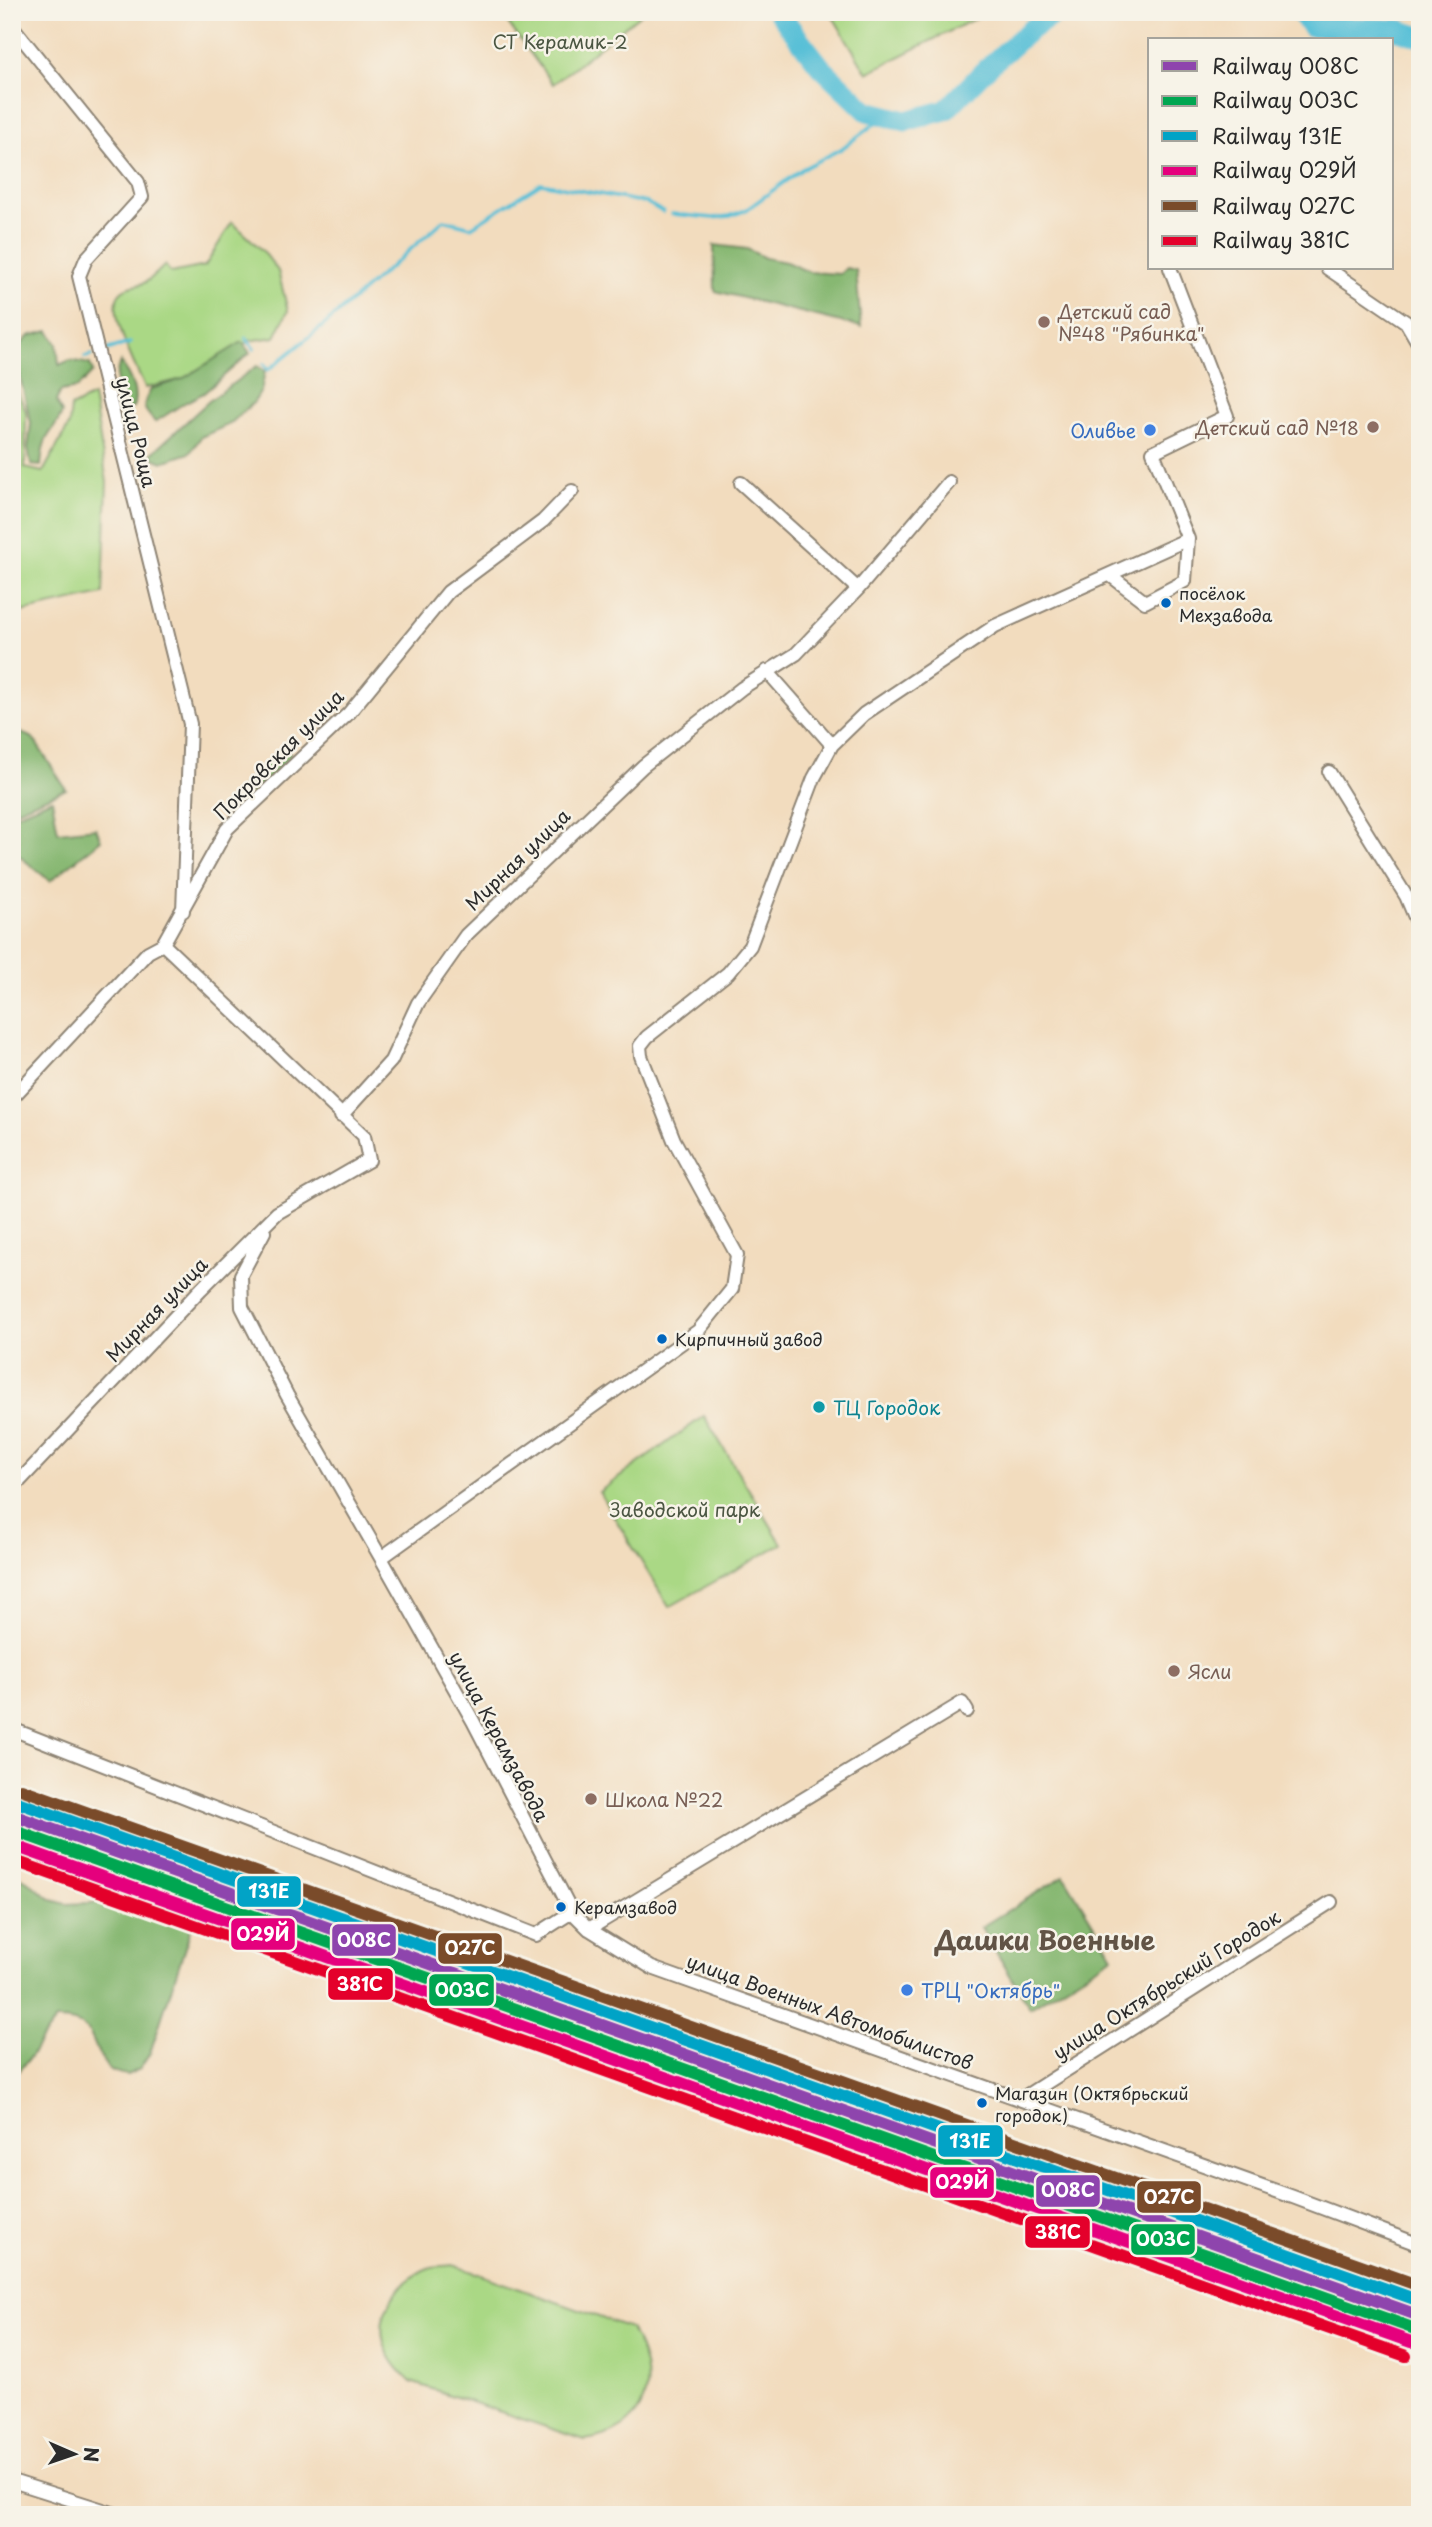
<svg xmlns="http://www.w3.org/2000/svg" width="1432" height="2527" font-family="'Playpen Sans',sans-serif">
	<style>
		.green { fill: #aad885; stroke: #6a8258; stroke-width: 2 }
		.forest { fill: #87b872; stroke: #59724e; stroke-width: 2 }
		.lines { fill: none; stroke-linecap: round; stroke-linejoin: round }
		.stream { stroke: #59c0d7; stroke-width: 3.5 }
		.river { stroke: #59c0d7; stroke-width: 21 }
		.minor-casing { stroke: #8e8474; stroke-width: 16 }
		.minor { stroke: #fff; stroke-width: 12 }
		.rail-1-casing { stroke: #f7f3e8; stroke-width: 18 }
		.rail-2-casing { stroke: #f7f3e8; stroke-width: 18 }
		.rail-3-casing { stroke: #f7f3e8; stroke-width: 18 }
		.rail-4-casing { stroke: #f7f3e8; stroke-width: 18 }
		.rail-5-casing { stroke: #f7f3e8; stroke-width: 18 }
		.rail-6-casing { stroke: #f7f3e8; stroke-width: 18 }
		.rail-1 { stroke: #8e44ad; stroke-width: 12 }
		.rail-2 { stroke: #00a651; stroke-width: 12 }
		.rail-3 { stroke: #02a3c6; stroke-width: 12 }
		.rail-4 { stroke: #e5007d; stroke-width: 12 }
		.rail-5 { stroke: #7a4b2a; stroke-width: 12 }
		.rail-6 { stroke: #e4002b; stroke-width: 12 }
		.education-dot { fill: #8d6e63; stroke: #f7f3e8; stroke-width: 2.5 }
		.shop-dot { fill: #3f7fe0; stroke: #f7f3e8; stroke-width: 2.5 }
		.bus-dot { fill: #0065bd; stroke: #f7f3e8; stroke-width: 2.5 }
		.culture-dot { fill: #0f9aa8; stroke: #f7f3e8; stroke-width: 2.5 }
		.labels { text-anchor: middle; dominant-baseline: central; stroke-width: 5; stroke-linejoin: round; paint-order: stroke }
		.bus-label { font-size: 17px; fill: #2b2b2b; stroke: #f7f3e8; text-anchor: start }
		.park-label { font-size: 19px; fill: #4b5642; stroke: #f7f3e8 }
		.education-label { font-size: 19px; fill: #785e54; stroke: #f7f3e8; text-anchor: start }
		.shop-label { font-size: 19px; fill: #366cbe; stroke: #f7f3e8; text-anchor: end }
		.street-label { font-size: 19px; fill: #2b2b2b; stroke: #f7f3e8 }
		.culture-label { font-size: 19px; fill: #0d838f; stroke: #f7f3e8; text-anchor: start }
		.district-label { font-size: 26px; font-weight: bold; fill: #625446; stroke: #f7f3e8 }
		.line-badge { stroke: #f7f3e8; stroke-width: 2.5 }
		.badge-label { font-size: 19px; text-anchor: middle; font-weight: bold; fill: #fff }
	</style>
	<rect width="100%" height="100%" fill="#f7f3e8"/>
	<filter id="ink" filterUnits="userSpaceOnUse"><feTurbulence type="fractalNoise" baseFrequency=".0143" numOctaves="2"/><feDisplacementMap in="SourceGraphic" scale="14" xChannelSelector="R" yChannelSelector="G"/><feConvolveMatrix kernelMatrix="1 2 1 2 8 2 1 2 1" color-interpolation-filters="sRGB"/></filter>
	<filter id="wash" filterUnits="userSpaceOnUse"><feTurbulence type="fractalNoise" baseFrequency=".00686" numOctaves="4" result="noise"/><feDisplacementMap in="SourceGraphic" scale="28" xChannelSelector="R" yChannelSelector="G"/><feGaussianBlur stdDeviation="1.57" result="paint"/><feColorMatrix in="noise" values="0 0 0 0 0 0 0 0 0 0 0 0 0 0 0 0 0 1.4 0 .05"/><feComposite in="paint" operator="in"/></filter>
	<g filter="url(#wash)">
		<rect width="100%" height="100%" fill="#f2dcbe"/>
		<path class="green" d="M500 12H643L553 84Z
			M830 12H988L867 73Z
			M232 222 263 251 278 271 288 311 275 337 248 341 216 371 145 388C136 367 108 315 119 294 125 285 136 287 144 283 152 279 159 271 165 265L171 273 205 266Z
			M12 378 26 412 25 468 43 472 69 425 71 407 93 396 107 482 103 594 12 614Z
			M704 1416 782 1544 669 1607 599 1492Z
			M453 2265 630 2328C661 2380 650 2430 585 2440L411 2382C379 2353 371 2322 400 2288 409 2279 419 2270 432 2267 438 2266 447 2266 453 2265Z"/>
		<path class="forest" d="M714 245 747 249 765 258 786 262 809 272 840 274 846 268 856 270 861 327 715 291Z
			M49 331 57 344 59 365 70 360 90 364 93 372 77 388 61 391 56 401 62 413C58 424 52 429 47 438 42 446 42 457 41 466L31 465 28 448 31 423 14 352 29 336Z
			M242 342 250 353 204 393 186 402 155 422C141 407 142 407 151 389L182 379Z
			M121 362C129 376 139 391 133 408L127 409C119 392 111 380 121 362Z
			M257 366 265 371 261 391 254 402 230 424 201 437 190 453 162 462 149 456 209 401Z
			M12 729 33 738 66 789 12 812Z
			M283 747 292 755 252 795 242 787Z
			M52 799 58 832 96 828 101 840 50 881 12 850V816Z
			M12 1874 26 1880 52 1900 66 1904 112 1902 126 1897 141 1898 169 1904 184 1911 192 1926 150 2053 140 2069 127 2075C122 2074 115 2073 111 2070 87 2052 103 2019 56 2020 39 2037 35 2056 17 2072L12 2070Z
			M1064 1876 1113 1956 1030 2008 981 1927Z"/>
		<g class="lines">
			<path class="stream" d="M672 214 713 218 730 216 746 210 802 169 841 149 885 116
				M246 338 254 349
				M106 350 130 343
				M85 357 92 355
				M264 364 268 370 323 326 444 220 471 227 541 183 647 203 663 212"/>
			<path class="river" d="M778 12 821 67 867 111 906 121 946 110 987 68 1030 30 1057 12
				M1300 12 1311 26 1399 30 1420 37"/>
		</g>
	</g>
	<g filter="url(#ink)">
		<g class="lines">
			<g class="minor-casing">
				<path id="minor" d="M12 26 138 182 142 197 86 259 79 276 190 724 183 911
					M1327 268 1406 322 1420 346
					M741 483 858 589
					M1188 539 995 626 864 714 832 745 814 778 750 946 728 973 647 1037 640 1046 641 1056 674 1140 737 1255 732 1289 698 1331 381 1558 473 1721 572 1912 589 1929 652 1968 1293 2197 1420 2245
					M1110 575 1145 602 1185 581 1188 539 1153 452 1227 416 1170 268
					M767 671 832 745
					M1329 772 1406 896 1420 929
					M12 1098 148 952 163 944 227 829 349 713 448 592 543 521 572 491
					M341 1116 391 1061 418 1003 466 935 643 766 742 688 796 654 858 589 949 482
					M264 1232 241 1275 242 1307 287 1395 381 1558
					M12 1489 201 1289 277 1213 369 1160 364 1136 163 944
					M12 1729 536 1935 572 1912
					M589 1929 962 1703 967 1711
					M1021 2099 1331 1902
					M12 2481 119 2515"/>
			</g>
			<use href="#minor" class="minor"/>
			<g class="rail-1-casing">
				<path id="rail-1" d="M12 1815 1420 2316"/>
			</g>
			<g class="rail-2-casing">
				<path id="rail-2" d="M12 1830 1415 2329"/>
			</g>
			<g class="rail-3-casing">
				<path id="rail-3" d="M17 1802 1420 2301"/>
			</g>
			<g class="rail-4-casing">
				<path id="rail-4" d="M12 1845 1411 2342"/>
			</g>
			<g class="rail-5-casing">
				<path id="rail-5" d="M21 1789 1420 2286"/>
			</g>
			<g class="rail-6-casing">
				<path id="rail-6" d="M12 1860 1406 2356"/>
			</g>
			<use href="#rail-1" class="rail-1"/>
			<use href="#rail-2" class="rail-2"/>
			<use href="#rail-3" class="rail-3"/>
			<use href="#rail-4" class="rail-4"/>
			<use href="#rail-5" class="rail-5"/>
			<use href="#rail-6" class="rail-6"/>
		</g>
	</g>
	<g class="education-dot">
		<circle cx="1044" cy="322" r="7"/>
		<circle cx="1373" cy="427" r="7"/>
		<circle cx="1174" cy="1671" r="7"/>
		<circle cx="591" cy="1799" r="7"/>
	</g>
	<g class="shop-dot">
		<circle cx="1150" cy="430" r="7"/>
		<circle cx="907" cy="1990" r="7"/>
	</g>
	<g class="bus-dot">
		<circle cx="1166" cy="603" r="6"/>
		<circle cx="662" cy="1339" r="6"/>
		<circle cx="561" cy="1907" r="6"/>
		<circle cx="982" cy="2103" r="6"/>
	</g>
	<circle class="culture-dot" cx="819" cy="1407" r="7"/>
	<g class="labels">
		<g class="bus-label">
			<text x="1179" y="593">посёлок<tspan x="1179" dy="22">Мехзавода</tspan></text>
			<text x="675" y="1339">Кирпичный завод</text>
			<text x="574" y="1907">Керамзавод</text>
			<text x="995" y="2093">Магазин (Октябрьский<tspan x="995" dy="22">городок)</tspan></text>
		</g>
		<g class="park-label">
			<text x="560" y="41">СТ Керамик-2</text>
			<text x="685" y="1509">Заводской парк</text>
		</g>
		<g class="education-label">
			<text x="1058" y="311">Детский сад<tspan x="1058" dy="22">№48 "Рябинка"</tspan></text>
			<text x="1359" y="427" text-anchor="end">Детский сад №18</text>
			<text x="1188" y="1671">Ясли</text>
			<text x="605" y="1799">Школа №22</text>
		</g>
		<g class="shop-label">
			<text x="1136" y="430">Оливье</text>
			<text x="921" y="1990" text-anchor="start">ТРЦ "Октябрь"</text>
		</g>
		<g class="street-label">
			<text transform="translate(137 432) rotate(76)">улица Роща</text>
			<text transform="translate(278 754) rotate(-45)">Покровская улица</text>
			<text transform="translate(517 859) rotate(-44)">Мирная улица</text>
			<text transform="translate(156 1309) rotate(-46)">Мирная улица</text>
			<text transform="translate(500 1736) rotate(62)">улица Керамзавода</text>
			<text transform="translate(1166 1984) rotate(-32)">улица Октябрьский Городок</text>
			<text transform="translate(830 2011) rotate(20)">улица Военных Автомобилистов</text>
		</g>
		<g class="culture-label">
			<text x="833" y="1407">ТЦ Городок</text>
		</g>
		<g class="district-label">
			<text x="1045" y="1939">Дашки Военные</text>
		</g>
	</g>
	<g class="line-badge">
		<rect x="236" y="1875" width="66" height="33" rx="7" fill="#02a3c6"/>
		<rect x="230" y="1917" width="66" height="34" rx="7" fill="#e5007d"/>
		<rect x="331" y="1923" width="66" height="34" rx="7" fill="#8e44ad"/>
		<rect x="437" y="1932" width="66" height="33" rx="7" fill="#7a4b2a"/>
		<rect x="327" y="1967" width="67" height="34" rx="7" fill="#e4002b"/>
		<rect x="428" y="1973" width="67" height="34" rx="7" fill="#00a651"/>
		<rect x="937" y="2124" width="67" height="34" rx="7" fill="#02a3c6"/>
		<rect x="929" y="2166" width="66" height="33" rx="7" fill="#e5007d"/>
		<rect x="1035" y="2174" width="66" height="34" rx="7" fill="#8e44ad"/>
		<rect x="1136" y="2180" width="66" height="34" rx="7" fill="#7a4b2a"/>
		<rect x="1024" y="2215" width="67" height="34" rx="7" fill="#e4002b"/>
		<rect x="1130" y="2223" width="66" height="33" rx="7" fill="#00a651"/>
	</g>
	<g class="badge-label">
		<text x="269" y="1898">131Е</text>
		<text x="263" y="1941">029Й</text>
		<text x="364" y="1947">008С</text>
		<text x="470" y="1955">027С</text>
		<text x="360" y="1991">381С</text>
		<text x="462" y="1997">003С</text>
		<text x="970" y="2148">131Е</text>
		<text x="962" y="2189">029Й</text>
		<text x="1068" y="2197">008С</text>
		<text x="1169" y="2204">027С</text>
		<text x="1058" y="2239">381С</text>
		<text x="1163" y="2246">003С</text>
	</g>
	<rect width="1432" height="2527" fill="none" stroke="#f7f3e8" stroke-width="42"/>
	<rect x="1148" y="38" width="245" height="231" fill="#f7f3e8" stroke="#a5a39c" stroke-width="2"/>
	<rect x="1162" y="61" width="35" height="10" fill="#8e44ad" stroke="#a5a39c" stroke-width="2"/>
	<text x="1212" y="74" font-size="21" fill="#2b2b2b">Railway 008С</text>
	<rect x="1162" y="96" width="35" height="10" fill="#00a651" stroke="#a5a39c" stroke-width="2"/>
	<text x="1212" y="108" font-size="21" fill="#2b2b2b">Railway 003С</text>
	<rect x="1162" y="131" width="35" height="10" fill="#02a3c6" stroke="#a5a39c" stroke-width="2"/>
	<text x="1212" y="144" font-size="21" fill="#2b2b2b">Railway 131Е</text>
	<rect x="1162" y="166" width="35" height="10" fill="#e5007d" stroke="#a5a39c" stroke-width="2"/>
	<text x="1212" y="178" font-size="21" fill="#2b2b2b">Railway 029Й</text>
	<rect x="1162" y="201" width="35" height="10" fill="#7a4b2a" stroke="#a5a39c" stroke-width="2"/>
	<text x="1212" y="214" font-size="21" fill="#2b2b2b">Railway 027С</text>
	<rect x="1162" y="236" width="35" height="10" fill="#e4002b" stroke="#a5a39c" stroke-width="2"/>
	<text x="1212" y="248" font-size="21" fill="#2b2b2b">Railway 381С</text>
	<g transform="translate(74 2454) rotate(92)" stroke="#f7f3e8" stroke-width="5" paint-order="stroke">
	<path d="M0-5L12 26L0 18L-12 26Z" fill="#2b2b2b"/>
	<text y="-10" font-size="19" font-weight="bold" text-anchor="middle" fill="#2b2b2b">N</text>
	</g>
</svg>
